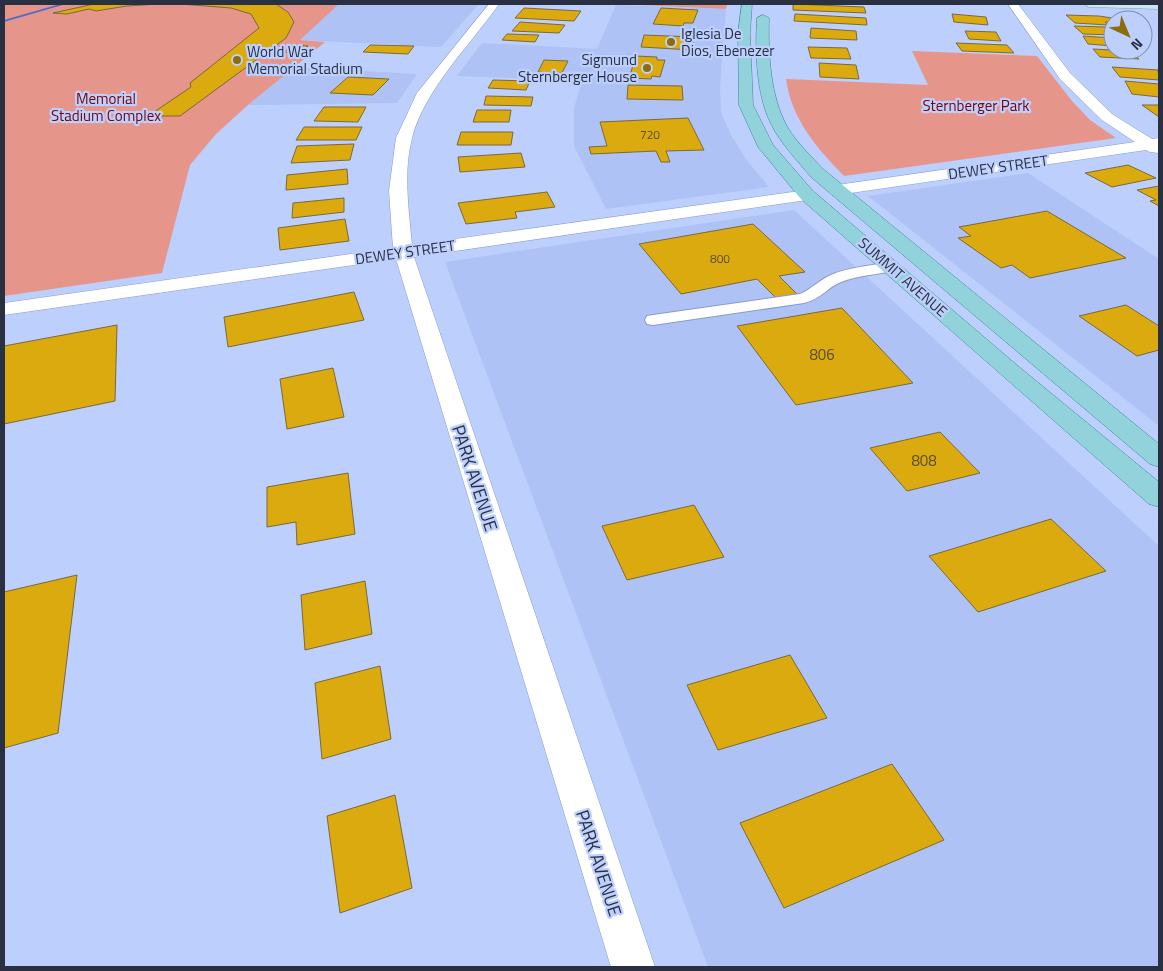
<svg xmlns="http://www.w3.org/2000/svg" width="1163" height="971" font-family="'Titillium Web',sans-serif">
	<style>
		.built { fill: #aec2f6 }
		.green { fill: #e6958b }
		.lines { fill: none; stroke-linecap: round; stroke-linejoin: round }
		.stream { fill: #4e6ccd; fill-rule: evenodd }
		.building { fill: #daaa0e; stroke: #7b693b }
		.service-casing { stroke: #8a9bc7; stroke-width: 2 }
		.minor-casing { stroke: #8a9bc7; stroke-width: 1 }
		.secondary-casing { stroke: #8a9bc7; stroke-width: 1 }
		.primary-casing { stroke: #3e8696; stroke-width: 1 }
		.service { fill: #fff; fill-rule: evenodd }
		.minor { fill: #fff; fill-rule: evenodd }
		.secondary { fill: #c9e8ed; fill-rule: evenodd }
		.primary { fill: #92d2db; fill-rule: evenodd }
		.poi-dot { fill: #8b6d0e; stroke: #bdcffd; stroke-width: 2 }
		.labels { text-anchor: middle; dominant-baseline: central; stroke-width: 4.5; stroke-linejoin: round; paint-order: stroke }
		.far-number-label { font-size: 12px; fill: #554e35 }
		.far-poi-label { font-size: 15px; fill: #293042; stroke: #bdcffd; text-anchor: start }
		.far-park-label { font-size: 15px; fill: #790205; stroke: #bdcffd }
		.far-street-label { font-size: 15px; fill: #293042; stroke: #bdcffd }
		.number-label { font-size: 15px; fill: #554e35 }
		.street-label { font-size: 18px; fill: #293042; stroke: #bdcffd }
	</style>
	<rect width="100%" height="100%" fill="#bdcffd"/>
	<path class="built" d="M339 4H479L441 47 300 40Z
		M616 5 726 9 720 88 721 112 731 135 746 159 769 187 606 209 574 146V108L582 81 457 76 482 43 597 49Z
		M292 67 417 74 397 103 248 105Z
		M1028 173 1159 259V426L868 196Z
		M794 210 1159 546V967H708L445 262Z"/>
	<path class="green" d="M4 4H339L300 40 325 42 248 105 216 134 190 165 162 273 4 296Z
		M617 4H727L726 9Z
		M912 51 1037 56 1072 101 1090 120 1116 138 844 176C816 147 792 120 786 79L928 85Z"/>
	<g class="lines">
		<path class="stream" d="M60 4H66L4 22V20Z"/>
	</g>
	<path class="building" d="M94 4H160L127 6 96 11 89 9 67 14 53 13Z
		M180 4H276L288 12 294 22 286 38 180 116H148L191 87 190 83 259 28 251 14 231 8Z
		M793 4 864 7 866 13 793 10Z
		M524 8 581 11 574 21 515 18Z
		M661 8 698 10 693 23H684L683 26 653 24Z
		M795 14 866 18 867 25 794 21Z
		M952 14 986 17 988 25 954 22Z
		M1066 15 1099 16 1112 18 1114 20 1113 22H1105L1108 25 1075 23Z
		M520 22 565 25 559 33 512 31Z
		M1074 26 1106 27 1113 32V35L1083 34Z
		M811 28 856 31 857 40 810 38Z
		M965 31 996 32 1001 41 969 39Z
		M507 34 539 35 535 42 502 40Z
		M644 35 694 37 692 50 641 47Z
		M1083 36 1113 38V46L1088 44Z
		M956 43 1007 45 1014 53 962 51Z
		M294 45 308 46 298 53 284 52Z
		M370 45 414 46 408 54 363 52Z
		M808 47 847 48 851 59 811 58Z
		M1093 49 1131 51 1139 59 1100 57Z
		M636 56 657 57V60H665L660 77 652 76 651 79 629 78Z
		M544 60 568 61 562 73 538 72Z
		M819 63 856 65 859 79 820 77Z
		M1112 67 1158 70 1159 80 1120 77Z
		M348 77 389 79 373 95 330 93Z
		M493 80 530 81 526 90 488 88Z
		M1125 81 1159 84V97L1132 94Z
		M628 85 682 86 683 100 627 99Z
		M486 96 533 97 531 106 484 105Z
		M1142 105H1159V117Z
		M324 107H366L358 122 314 121Z
		M477 110H511L509 122H473Z
		M688 118 704 150 666 151 670 162H661L656 151 591 154 589 147 607 146 600 122Z
		M304 127H362L356 140H296Z
		M461 132H513L511 145H457Z
		M354 144 350 160 291 163 297 146Z
		M521 153 525 167 460 172 458 157Z
		M1128 165 1156 178 1112 187 1085 173Z
		M347 169 348 184 286 190 287 175Z
		M1159 186V206L1150 201 1156 200 1137 190Z
		M547 192 555 207 515 212 517 218 466 224 458 203Z
		M344 198V212L292 218 293 203Z
		M1047 211 1126 258 1030 278 1012 265 1001 268 958 238 971 236 959 227Z
		M345 219 349 241 280 250 278 228Z
		M753 224 805 272 779 276 797 294 776 298 757 279 681 294 639 244Z
		M354 292 364 320 228 347 224 317Z
		M1126 305 1159 326V350L1137 356 1079 316Z
		M842 308 913 383 796 405 737 326Z
		M117 325 115 401 4 424V346Z
		M333 368 344 417 287 429 280 379Z
		M940 432 980 473 907 491 870 448Z
		M348 473 355 534 297 545 296 522 267 527V487Z
		M694 505 724 557 627 580 602 526Z
		M1051 519 1106 571 978 612 929 556Z
		M77 575 58 733 4 748V592Z
		M365 581 372 634 305 650 301 595Z
		M790 655 827 718 718 750 687 685Z
		M380 666 391 739 322 759 315 683Z
		M892 764 944 840 784 908 740 823Z
		M395 795 412 888 340 913 327 816Z"/>
	<g class="lines">
		<g class="service-casing">
			<path id="service" d="M890 262 895 264 898 267 895 270C878 275 857 275 841 282 826 288 823 298 804 303L653 325 647 324 645 320 647 316 653 315 800 294C812 289 819 280 831 275 848 267 871 266 890 262Z"/>
		</g>
		<g class="minor-casing">
			<path id="minor" d="M489 4H499C471 44 424 90 412 138 403 172 409 211 412 245L807 190 813 191 816 195 813 199 807 200 414 257 655 967H611L396 259 4 315V303L393 248 389 191 396 138 417 93Z
				M1008 4H1018L1070 73 1112 114 1152 139 1159 138V153L1150 152 1146 150 837 195 831 194 828 190 831 186 837 185 1135 142 1102 120 1060 79Z"/>
		</g>
		<g class="secondary-casing">
			<path id="secondary" d="M1084 4H1159V9L1089 7Z"/>
		</g>
		<g class="primary-casing">
			<path id="primary" d="M742 4H752L750 33 753 105 773 145 813 191 1018 366 1159 482V507L1149 504 801 199 758 147 739 105 738 33Z
				M763 15 769 18C768 53 770 97 788 128 797 143 811 156 823 169L1159 444V467L1150 464 811 177C797 160 781 144 771 124 756 94 755 51 757 18Z"/>
		</g>
		<use href="#service" class="service"/>
		<use href="#minor" class="minor"/>
		<use href="#secondary" class="secondary"/>
		<use href="#primary" class="primary"/>
	</g>
	<g class="poi-dot">
		<circle cx="671" cy="42" r="5"/>
		<circle cx="237" cy="60" r="5"/>
		<circle cx="647" cy="68" r="5"/>
	</g>
	<g class="labels">
		<g class="far-number-label">
			<text x="650" y="134">720</text>
			<text x="720" y="258">800</text>
		</g>
		<g class="far-poi-label">
			<text x="681" y="33">Iglesia De<tspan x="681" dy="17">Dios, Ebenezer</tspan></text>
			<text x="247" y="51">World War<tspan x="247" dy="17">Memorial Stadium</tspan></text>
			<text x="637" y="59" text-anchor="end">Sigmund<tspan x="637" dy="17">Sternberger House</tspan></text>
		</g>
		<g class="far-park-label">
			<text x="106" y="98">Memorial<tspan x="106" dy="17">Stadium Complex</tspan></text>
			<text x="976" y="105">Sternberger Park</text>
		</g>
		<g class="far-street-label">
			<text transform="translate(998 167) rotate(-8)">DEWEY STREET</text>
			<text transform="translate(405 252) rotate(-8)">DEWEY STREET</text>
			<text transform="translate(903 277) rotate(41)">SUMMIT AVENUE</text>
		</g>
		<g class="number-label">
			<text x="822" y="354">806</text>
			<text x="924" y="460">808</text>
		</g>
		<g class="street-label">
			<text transform="translate(475 478) rotate(72)">PARK AVENUE</text>
			<text transform="translate(599 863) rotate(72)">PARK AVENUE</text>
		</g>
	</g>
	<rect width="1163" height="971" fill="none" stroke="#293042" stroke-width="10"/>
	<g transform="translate(1128 35) rotate(136)"><circle r="24" fill="#bdcffd" stroke="#828fb2"/>
	<path d="M0-4L9 19L0 12L-9 19Z" fill="#8b6d0e"/>
	<text y="-8" font-size="14" font-weight="bold" text-anchor="middle" fill="#293042">N</text>
	</g>
</svg>
